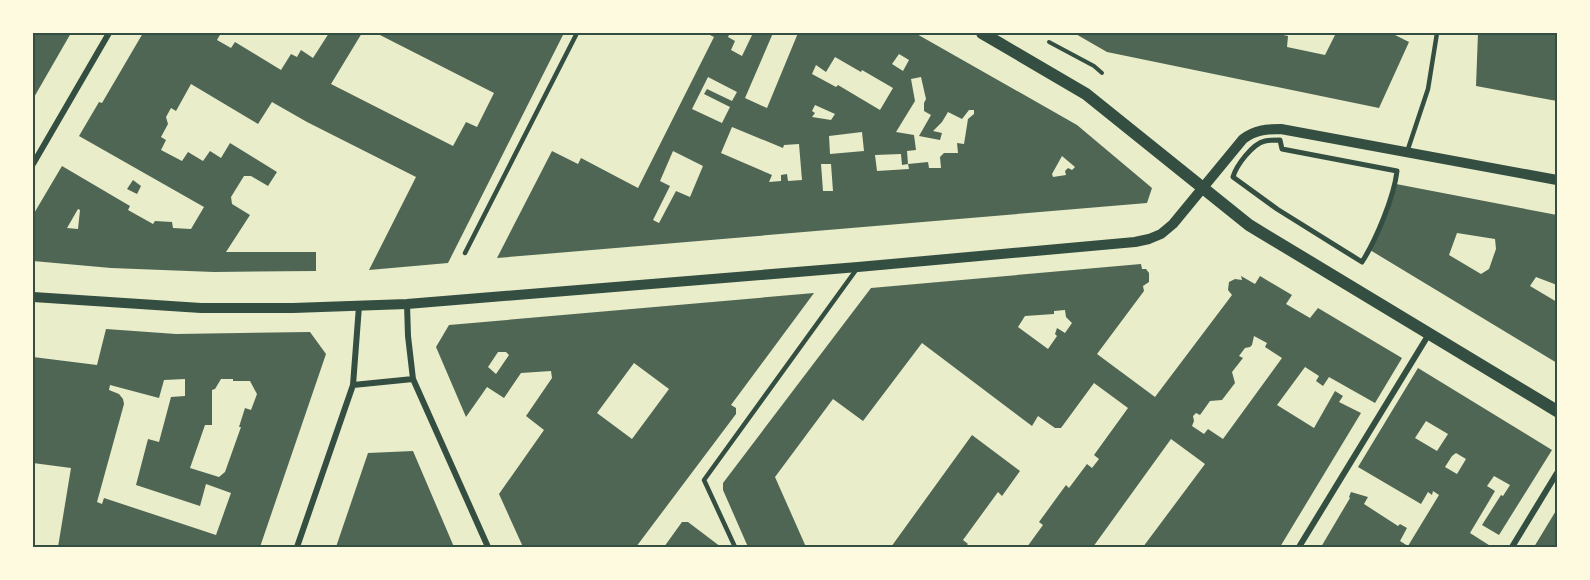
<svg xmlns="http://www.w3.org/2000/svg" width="1590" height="580" font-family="'Golos Text',sans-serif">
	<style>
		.building { fill: #4f6655; fill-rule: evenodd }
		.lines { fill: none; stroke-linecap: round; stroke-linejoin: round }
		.path { stroke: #344e41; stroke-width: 4 }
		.service { stroke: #344e41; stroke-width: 4.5 }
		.pedestrian { stroke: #344e41; stroke-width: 5 }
		.minor { stroke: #344e41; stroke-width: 6 }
		.tertiary { stroke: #344e41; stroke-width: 10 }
		.secondary { stroke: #344e41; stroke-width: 12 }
		.neatline { fill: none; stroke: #344e41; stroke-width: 2 }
	</style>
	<rect width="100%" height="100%" fill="#e9edc9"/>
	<path class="building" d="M33 33H71L33 99Z
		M143 33H221L217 40 231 48 235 42 281 70 291 54 297 57 301 50 313 58 329 33H362L331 84 453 146 466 122 477 127 494 93 376 33H564L448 263 369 270 416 177 307 122 272 102 258 124 191 84 176 111 171 108 166 117 168 124 161 137 166 140 161 150 182 161 188 152 203 161 210 151 221 158 230 143 277 172 268 186 251 176H244L231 197 232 204 250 215 226 252H316V271L214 272 111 268 33 261V215L62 166 130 206 128 210 153 224 155 221 172 222 173 228 191 229 204 207 79 136 99 102 102 103ZM78 209 80 210 78 229 67 228Z
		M706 33H730L728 37 735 41 731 50 742 56 753 33H773L745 98 767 108 798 33H915L1077 125 1152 188 1147 203 497 258 552 151 578 164 581 158 638 188 714 37ZM899 54 909 60 903 71 892 64ZM835 57 861 72 862 70 893 88 880 110 838 85 836 87 812 74 816 65 826 72ZM708 77 737 92 732 101 707 89 704 94 730 107 722 123 692 109ZM921 77 926 99 924 103V111L931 115 919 136 940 140 942 133 933 131 942 122 948 112 962 119 969 110H974V114L968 119 964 144 957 143 958 153H944L940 157 941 168H929L928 162 908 164 909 169 877 171 875 155 901 154 902 165 908 164 907 151 916 150 914 135 896 132 915 101 911 79ZM815 105 835 114 831 120 812 117 815 113 812 111ZM732 127 783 148 784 145 799 144 802 180 788 181 787 174 781 175V181L769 182 772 175 721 153ZM862 132 864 151 830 154 829 136ZM673 151 703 166 690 197 676 191 659 223 653 220 670 186 660 181ZM1062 156 1075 167 1072 170 1068 168 1065 171 1066 175 1053 177 1052 174ZM821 164H831L833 191H823Z
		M1074 33H1274L1288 36 1287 47 1325 55 1336 33H1391L1409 42 1379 108 1107 52Z
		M1478 33H1557V101L1476 86Z
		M133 180 141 186 137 194 127 189Z
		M1396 184 1557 215V285L1536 277 1530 286 1557 302V363L1370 250ZM1457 233 1495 239 1496 249 1489 269 1481 274 1449 255Z
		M1141 264 1142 269H1146L1149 273V282L1143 286 1144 291 1097 354 1155 397 1232 295 1228 290 1229 282 1235 279 1242 280 1241 276 1255 284 1260 276 1292 295 1286 304 1310 318 1318 308 1402 358 1375 403 1329 377 1323 386 1316 381 1319 376 1305 367 1277 405 1314 428 1335 391 1343 396 1339 402 1361 413 1280 547H1143L1205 464 1171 439 1093 547H1027L1043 525 1039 522 1066 485 1069 488 1087 464 1092 468 1099 459 1094 455 1128 408 1094 383 1061 428H1055L1038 416 1032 426 922 343 863 421 833 399 775 477 806 547H748L723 490V483L871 288ZM1065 310 1066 317 1072 323 1065 333 1057 328 1055 334 1057 336 1048 349 1018 327 1025 316 1054 314V311ZM1254 336 1267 343 1265 347 1282 358 1223 439 1208 429 1204 434 1192 426 1194 421 1193 416 1196 413 1200 415 1210 401 1222 400 1235 383 1232 372 1243 358 1239 356 1245 348 1250 347 1252 345Z
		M814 293 731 405 736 408V414L636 547H523L499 494 544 430 526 416 552 378 551 371 521 373 504 398 487 387 466 417 436 347 449 325ZM498 352H506L509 355 496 374 488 367ZM634 363 669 389 632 439 597 413Z
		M106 329 176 334 310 332 326 354 260 547H58L71 468 33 463V357L97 365ZM185 379V396L171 397 159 442 148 439 136 485 200 506 206 484 231 493 216 535 104 498 102 504 97 502 124 404 123 399 119 394 109 390 110 385 159 398 164 380ZM221 379H233V381H250L257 394 251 410 245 408 239 427H241L225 472 219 477 190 468 205 425H212V390L215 389Z
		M1418 368 1552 450 1499 535 1482 525 1501 495 1503 496 1510 485 1494 476 1487 486 1495 491 1470 533 1492 547H1321L1350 498 1349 497 1351 492 1368 497 1364 504 1398 526 1400 524 1407 528 1400 541 1408 546 1439 495 1433 491 1432 495 1428 492 1421 504 1358 467ZM1426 421 1448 434 1437 451 1415 438ZM1456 453 1466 459 1457 474 1445 467 1452 456Z
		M972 435 1020 471 1002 496 998 492 963 540 968 544 965 547H891Z
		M413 451 454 547H336L368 453Z
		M1557 509V547H1534Z
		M682 522H688L721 547H664Z"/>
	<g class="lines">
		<path class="path" d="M1049 42 1094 66 1102 73"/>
		<path class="service" d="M1407 152 1428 89 1437 33
			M465 253 577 33
			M735 547 704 480 856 270"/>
		<path class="pedestrian" d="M1280 140 1282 149 1397 171C1394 197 1376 240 1362 262L1277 209 1233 177C1236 166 1252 144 1265 141 1269 140 1275 140 1280 140Z"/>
		<path class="minor" d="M33 164 109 33
			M407 304 408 336 413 379 488 547
			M353 385 413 379
			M297 547 353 385 359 306
			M1299 547 1429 334
			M1512 547 1557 473"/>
		<path class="tertiary" d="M33 297 201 308H293L407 304 858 267 1135 242 1149 239 1161 234 1173 224 1243 139C1255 130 1266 129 1281 129L1557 180"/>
		<path class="secondary" d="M982 33 1086 94 1249 225 1557 411"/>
	</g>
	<rect width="1590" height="580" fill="none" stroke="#fefae0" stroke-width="69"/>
	<rect x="34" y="34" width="1522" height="512" class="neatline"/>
</svg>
